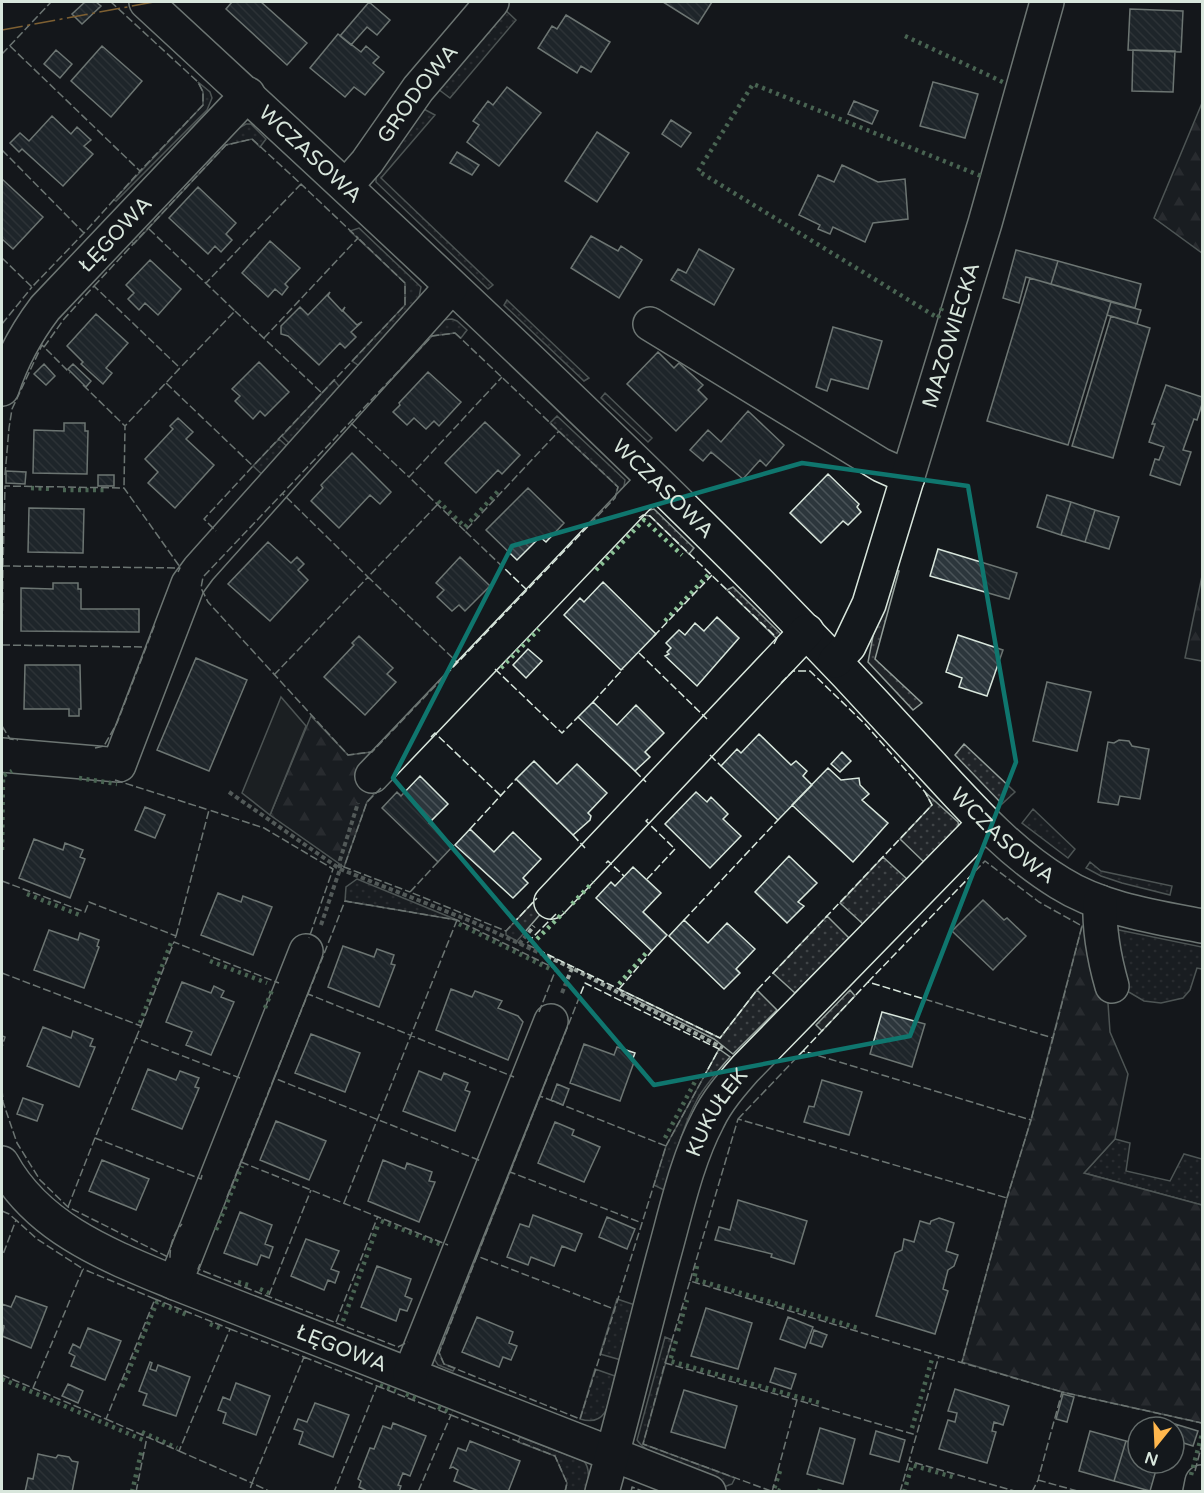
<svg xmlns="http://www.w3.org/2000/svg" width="1204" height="1493" font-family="'Varela Round',sans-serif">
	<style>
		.grass { fill: url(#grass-dots); stroke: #939e99; stroke-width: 1.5 }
		.forest { fill: url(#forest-firs); stroke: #939e99; stroke-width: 1.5 }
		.parking { fill: #24282b; stroke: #939e99; stroke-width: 1.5 }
		.building { fill: url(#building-back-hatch); stroke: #d8e6dc; stroke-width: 1.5 }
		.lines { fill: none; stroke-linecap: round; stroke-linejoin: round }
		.minor-casing { stroke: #d8e6dc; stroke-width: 36 }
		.path { stroke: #9da8a2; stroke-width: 4; stroke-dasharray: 4.5 3; stroke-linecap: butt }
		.minor { stroke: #14181c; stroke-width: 33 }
		.hedge { stroke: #8ac095; stroke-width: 4.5; stroke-dasharray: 3 4.5; stroke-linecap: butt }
		.fence { stroke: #d8e6dc; stroke-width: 1.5; stroke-dasharray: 8 3; stroke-linecap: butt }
		.power { stroke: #ffb74d; stroke-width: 1.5; stroke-dasharray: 21 4.5 3 4.5; stroke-linecap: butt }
		.marked { fill: none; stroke: #0f766e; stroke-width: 4.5; stroke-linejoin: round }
		.labels { text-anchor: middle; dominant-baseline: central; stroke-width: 4.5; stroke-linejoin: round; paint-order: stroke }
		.street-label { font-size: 21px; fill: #d8e6dc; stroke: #14181c }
	</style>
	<defs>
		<pattern id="grass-dots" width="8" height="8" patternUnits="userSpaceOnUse" patternTransform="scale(1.5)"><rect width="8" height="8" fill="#202428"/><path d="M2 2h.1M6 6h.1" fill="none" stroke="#404447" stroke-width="1.8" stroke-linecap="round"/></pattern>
		<pattern id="forest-firs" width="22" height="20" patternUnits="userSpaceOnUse" patternTransform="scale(1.5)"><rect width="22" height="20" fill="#202428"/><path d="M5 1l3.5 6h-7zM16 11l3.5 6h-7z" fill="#404447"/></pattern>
		<pattern id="building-back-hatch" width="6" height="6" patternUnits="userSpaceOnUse" patternTransform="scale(1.5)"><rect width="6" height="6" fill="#2c363c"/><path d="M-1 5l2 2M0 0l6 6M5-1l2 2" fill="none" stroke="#4a5358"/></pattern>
	</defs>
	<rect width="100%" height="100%" fill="#14181c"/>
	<path class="grass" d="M502 7 516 20 450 98 434 86Z
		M198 82 210 92 212 98 207 110 116 201 114 200 203 105V92Z
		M420 107 435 115 381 178 493 285 488 289 376 182V177Z
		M246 124H251L266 139 260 147 252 139 226 145 134 244 129 239 237 129Z
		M359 228 421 287 418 303 361 367 352 361 405 305V283L350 231Z
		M507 300 589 378 584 381 504 305Z
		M452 319 457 321 467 330 461 338 455 333 432 336 348 426 441 320Z
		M334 380 342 390 293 447 282 436Z
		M605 393 652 438 648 442 601 398Z
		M557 416 625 480 623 492 615 498 618 487 550 423Z
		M279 439 291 450 266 478 253 466Z
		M654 509 694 548 689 554 650 516 643 515 645 511Z
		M889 568 899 571 875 659 922 703 913 710 868 662 882 589Z
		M733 587 782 635 771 651 776 638 727 590Z
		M964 744 1015 792 1002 804 955 755Z
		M925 792 958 822 959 827 925 863 900 839 932 805Z
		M1033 809 1075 849 1068 858 1022 823Z
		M883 857 908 880 863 924 840 903Z
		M1090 862 1101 871 1172 886 1170 895 1122 883 1101 876 1086 868Z
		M357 879 457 920 345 901 346 887Z
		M539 896 543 911 517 941 506 935V931Z
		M827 916 849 938 795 993 773 973Z
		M1114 929 1202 947V969L1197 968 1190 990 1183 998 1161 1003 1144 1001 1127 991Z
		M619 989 720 1038 757 990 777 1010 733 1054 714 1039 622 993Z
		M850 990 855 996 822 1031 816 1025Z
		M719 1049 730 1057C719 1070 707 1083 698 1098 682 1127 674 1160 666 1191L654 1185 666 1146Z
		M534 1082 544 1086 439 1352 444 1364 455 1368 453 1371 438 1365 431 1354Z
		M1115 1139 1130 1143 1126 1171 1170 1181 1184 1154 1202 1159V1205L1084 1173Z
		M617 1299 635 1305 621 1360 600 1354Z
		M665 1337 672 1340 643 1444 735 1478 732 1484 724 1487C702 1477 650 1459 637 1440Z
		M595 1369 615 1376C610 1397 610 1428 580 1419Z
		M520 1437 584 1461C591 1470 588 1481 586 1491H565L567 1483 555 1456 518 1442Z"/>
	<path class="forest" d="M1202 103V253L1154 218Z
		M1202 576V661L1185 658Z
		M311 716 348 755 372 752 365 765 374 794 367 802 344 867 270 815Z
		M1082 926 1090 927 1107 989 1110 1032 1128 1074 1115 1139 1084 1173 1202 1205V1423L1062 1392 962 1362 1007 1198 1031 1120Z"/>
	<path class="parking" d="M281 697 306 726 270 815 242 793Z"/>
	<path class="building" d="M85 2H96L101 6 82 24 72 14Z
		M232 2H261L307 43 287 65 226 9Z
		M369 2 390 20 377 35 367 27 351 45 340 36Z
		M663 2H712L698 24Z
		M1130 9 1183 11 1181 52 1128 50Z
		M566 15 610 42 591 72 581 66 577 73 538 48 552 26 557 29Z
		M338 34 361 52 366 46 379 57 373 63 384 72 365 95 354 87 345 97 310 68Z
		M102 46 142 81 111 117 71 81Z
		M56 50 72 64 60 78 44 64Z
		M1133 50 1175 51 1173 92 1132 91Z
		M933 82 978 94 965 138 920 126Z
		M507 87 541 113 499 166 467 142 479 125 473 121 488 101 493 105Z
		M854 101 878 111 872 124 848 114Z
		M52 116 71 134 77 127 91 140 84 146 93 154 63 186 22 149 19 152 10 143 20 133 29 141Z
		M671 120 691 133 681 147 662 134Z
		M597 132 629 153 597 202 565 181Z
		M457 152 479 165 472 175 450 163Z
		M842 165 878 182 905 179 908 219 873 223 865 242 833 227 830 234 818 229 820 225 799 215 818 175 834 182Z
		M2 179 43 217 13 249 2 239Z
		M198 187 236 223 226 234 232 240 221 252 215 246 208 254 169 218Z
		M591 236 618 251 621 246 642 260 619 298 571 268Z
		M270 241 300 268 285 284 288 287 282 295 275 289 268 297 242 273Z
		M699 249 734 269 714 305 671 280 678 269 686 273Z
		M1016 250 1058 261 1051 284 1026 277 1019 303 1003 298Z
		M150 260 181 289 158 315 145 303 139 310 128 299 134 293 126 285Z
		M1058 261 1141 284 1135 308 1051 284Z
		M1030 278 1111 302 1068 445 987 421Z
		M330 292 328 296 342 311 345 307 343 311 357 325 362 322 351 332 356 337 345 348 340 343 319 365 288 336 281 334V326L300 307 308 315Z
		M1111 302 1141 310 1137 324 1107 315Z
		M96 314 128 343 106 368 112 373 103 384 81 364 83 362 67 346Z
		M1111 316 1150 328 1113 458 1072 446Z
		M833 327 882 341 868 389 831 379 827 391 816 387Z
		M658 352 674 368 679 363 703 385 698 390 707 399 676 431 627 384Z
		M259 362 289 392 265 416 260 411 253 419 235 401 240 396 232 389Z
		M44 364 55 376 46 385 34 374Z
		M73 364 91 381 86 387 68 369Z
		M428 372 461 402 439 426 434 421 426 429 414 418 407 425 393 412 400 405 399 403Z
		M1166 385 1202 397V404L1197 420 1194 419 1183 450 1191 452 1180 485 1150 475 1155 459 1159 460 1164 447 1149 442 1155 424H1152Z
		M748 411 784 445 766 466 760 460 743 479 711 452 703 461 690 450 708 430 721 442Z
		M178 418 193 432 186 439 214 465 175 508 148 483 158 472 145 459 173 429 170 426Z
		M485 422 520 455 502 474 498 470 476 493 445 463Z
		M64 423H85V431H88L87 474 33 473 34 430 64 431Z
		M352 453 391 492 380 504 370 495 339 528 311 501 323 488 321 485Z
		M6 471 26 472 25 484 6 483Z
		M828 474 859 504 857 507 861 512 848 525 843 521 821 543 790 513Z
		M98 475H114V486H98Z
		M528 488 564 523 546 542 540 537 517 560 486 530Z
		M1047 495 1071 502 1061 535 1037 527Z
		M1071 502 1095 510 1085 542 1061 535Z
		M29 508 84 509 83 553 28 552Z
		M1095 510 1119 517 1109 549 1085 542Z
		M268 542 291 563 297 557 304 564 298 570 308 580 270 621 228 584Z
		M938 549 1017 573 1009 599 930 576Z
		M460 557 490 586 465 611 459 605 452 611 437 597 444 590 436 583Z
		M603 582 656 634 621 670 564 615 580 598 584 602Z
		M53 583H78V589H81V609H139V632L21 631V588L53 589Z
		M717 617 739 638 697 686 665 656 669 654 667 652 671 648 666 643 679 630 685 635 695 623 704 631Z
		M958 635 1003 650 987 696 959 687 962 678 946 672Z
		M359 636 393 668 387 674 396 682 365 715 324 677 354 645 352 643Z
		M528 649 542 661 526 678 513 665Z
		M196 658 247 680 209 771 157 750Z
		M25 665H80L81 709H79V716H69V709H24Z
		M1047 682 1091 692 1077 751 1033 741Z
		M593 702 617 725 636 705 664 733 645 752 650 757 635 771 578 717Z
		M759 734 791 765 796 761 807 771 803 776 812 785 778 820 721 766 737 749 741 753Z
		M1119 740 1129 741 1132 746 1149 749 1140 799 1120 796 1118 805 1098 802 1108 742 1114 743Z
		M842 752 851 761 840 772 831 764Z
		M534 761 557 784 577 764 607 793 588 813 591 816 590 820 573 835 516 779Z
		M828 768 841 780 859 778 860 785 869 794 862 800 888 823 853 862 792 805Z
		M420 776 448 804 429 823 453 846 438 862 382 808 397 792 401 796Z
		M696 792 707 802 711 797 728 814 723 819 741 836 710 868 665 824Z
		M145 807 165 815 155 838 135 830Z
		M470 829 494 852 513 832 541 859 523 878 528 883 513 898 455 845Z
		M34 839 63 850 65 843 83 850 80 857 85 859 70 898 19 878Z
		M789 856 817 883 798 902 804 906 787 923 755 892Z
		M633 867 661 893 643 912 667 935 652 951 596 898 611 882 615 886Z
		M218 893 241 902 243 896 272 907 253 955 201 935Z
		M983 900 1004 920 1007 918 1026 936 993 970 952 931Z
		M684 920 708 943 727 923 755 949 736 969 740 973 724 989 669 936Z
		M49 930 78 940 80 933 99 940 97 946 99 947 84 988 34 970Z
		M343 946 374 957 377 949 394 955 391 964 395 965 379 1007 328 987Z
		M182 982 211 993 214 986 224 991 221 997 234 1002 211 1055 186 1045 192 1032 166 1022Z
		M451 989 472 997 475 991 502 1001 498 1008 518 1016 523 1022 508 1060 436 1030Z
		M882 1012 925 1024 912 1067 870 1054Z
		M43 1027 71 1038 73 1031 93 1039 90 1046 95 1047 79 1087 27 1066Z
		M311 1034 360 1053 345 1092 295 1073Z
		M584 1044 614 1055 617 1047 635 1053 632 1061 634 1062 620 1101 570 1083Z
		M148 1069 176 1080 180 1071 199 1078 195 1087 199 1088 182 1129 132 1109Z
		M419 1071 441 1080 444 1073 468 1083 465 1090 470 1092 455 1131 403 1111Z
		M822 1080 862 1092 849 1135 804 1122 809 1106 814 1107Z
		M557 1084 569 1089 563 1105 551 1100Z
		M23 1098 43 1105 37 1121 17 1114Z
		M276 1121 326 1141 309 1180 260 1160Z
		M555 1122 574 1130 572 1135 600 1147 584 1182 538 1163Z
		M102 1160 149 1179 136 1210 89 1191Z
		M383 1160 405 1169 407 1163 432 1172 429 1181 435 1182 419 1222 368 1201Z
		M738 1200 807 1221 794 1264 771 1257 772 1254 715 1240 719 1227 730 1230Z
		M240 1212 272 1225 265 1244 273 1247 269 1258 261 1255 257 1265 224 1253Z
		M533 1215 582 1234 575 1251 562 1246 554 1266 531 1257 528 1265 507 1257 520 1224 529 1227Z
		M607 1217 635 1229 627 1249 599 1237Z
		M939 1218 954 1223 946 1251 958 1255 954 1266 948 1270 943 1289 948 1291 935 1334 876 1316 895 1253 902 1250 904 1239 914 1242 920 1221 930 1224 931 1221Z
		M306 1239 339 1251 331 1269 339 1272 335 1283 328 1280 324 1290 291 1276Z
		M377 1266 411 1279 405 1296 412 1299 407 1311 400 1309 396 1321 361 1307Z
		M16 1296 47 1307 31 1348 2 1336 4 1326 2 1325V1304L11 1307Z
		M706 1308 752 1323 738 1369 691 1356Z
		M477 1317 513 1332 509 1343 517 1346 511 1360 503 1357 499 1367 462 1352Z
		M788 1317 813 1327 805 1348 780 1339Z
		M88 1328 121 1341 105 1380 71 1366 75 1356 69 1353 73 1344 80 1348Z
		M814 1330 827 1335 822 1347 810 1343Z
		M150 1362 152 1363 150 1369 156 1371 158 1365 190 1377 176 1416 143 1405 147 1394 139 1391Z
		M775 1368 796 1374 791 1389 770 1382Z
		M236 1383 270 1396 256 1435 223 1423 226 1413 218 1410 223 1397 230 1400Z
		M68 1384 83 1391 78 1403 62 1396Z
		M955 1389 1009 1406 1003 1425 994 1422 992 1431 996 1432 987 1463 939 1449 948 1420 955 1422 957 1413 948 1411Z
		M684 1390 737 1406 725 1448 671 1432Z
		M1063 1394 1074 1397 1067 1422 1056 1419Z
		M315 1403 349 1415 333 1457 299 1444 303 1432 294 1429 298 1419 307 1422Z
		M393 1423 426 1436 410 1476 403 1473 398 1485 401 1486 399 1492H369L359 1487 361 1481 358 1479 370 1448 374 1449 383 1426 391 1429Z
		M1175 1424 1198 1431 1193 1446 1174 1440Z
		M820 1428 855 1439 843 1484 807 1474Z
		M876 1431 905 1440 899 1462 870 1454Z
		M1090 1431 1126 1441 1114 1481 1079 1471Z
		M470 1441 520 1461 508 1492H481L454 1481 458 1470 453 1467 450 1468 458 1448 466 1451Z
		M1126 1441 1138 1444V1463H1158L1150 1491 1114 1481Z
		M38 1454 56 1458 58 1455 69 1457 72 1461 78 1462 72 1492H25L28 1478 33 1479Z"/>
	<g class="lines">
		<g class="minor-casing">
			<g id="minor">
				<path id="s1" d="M146 2C352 192 559 383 757 581 812 637 866 694 919 752 962 798 1005 850 1060 883 1101 909 1155 917 1202 926"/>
				<path id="s2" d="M346 186 367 162 418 89 492 2"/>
				<path d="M650 324 881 465 908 477"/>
				<path id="s3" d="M2 389C12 359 26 333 45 308L248 94"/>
				<path id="s4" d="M835 661 849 646 869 604 985 223 1047 2"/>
				<path d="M2 755 119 765 188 584 199 569 451 287"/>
				<path d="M372 776 654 480"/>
				<path d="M551 902 807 631"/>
				<path d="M1100 902C1099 931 1104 958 1112 986"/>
				<path id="s5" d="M2 1163C38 1229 110 1256 175 1283L709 1492"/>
				<path d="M175 1283 306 951"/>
				<path d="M410 1374 551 1021"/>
				<path id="s6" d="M602 1492C624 1414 642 1336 663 1258 676 1212 686 1162 708 1120 717 1101 731 1085 745 1069L985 823"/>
				<path d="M1200 1492 1202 1482"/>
			</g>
		</g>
		<path class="path" d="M229 792 340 869 473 922 572 968 723 1048
			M321 925 340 869V860L358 803
			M519 944 534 926
			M562 993 572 968"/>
		<use href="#minor" class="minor"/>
		<path class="hedge" d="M905 36 1005 83
			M942 308 938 318 698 171 753 84 981 176
			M31 488 53 489
			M63 490H104
			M438 501 465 527 500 489
			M596 570 644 520 682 555
			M665 621 708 575
			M501 668 539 629
			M79 778 117 784
			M2 850 3 776 12 771
			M27 894 82 916
			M572 904 593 882
			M459 924 552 970
			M537 939 564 912
			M210 961 267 983
			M619 984 647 952
			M265 1008 272 990
			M140 1023 171 943
			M665 1138 697 1078
			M381 1221 442 1245
			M216 1230 242 1166
			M697 1266 694 1279 858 1328
			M238 1282 248 1285
			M260 1289 269 1293
			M343 1321 378 1225
			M210 1324 222 1329
			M678 1331 687 1300
			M676 1341 670 1361 820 1403
			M2 1379 143 1440
			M380 1385 396 1391
			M122 1387 157 1302 187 1315
			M406 1394 417 1399
			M438 1407 452 1413
			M912 1428 932 1359
			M142 1432 177 1448
			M780 1471 774 1489 783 1492
			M1191 1475 1202 1434
			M132 1492 142 1449
			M819 1492 821 1486
			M904 1492 912 1465 953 1477"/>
		<path class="fence" d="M10 46 140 171 203 105V92L198 82 111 2
			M2 54 51 2
			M2 150 84 233 140 171
			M149 229 235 311 180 368
			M2 258 32 287 84 233
			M94 286 226 145 252 139 301 184 206 283
			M235 311 322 393 253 466
			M2 324 32 287
			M455 333 618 487 615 498 372 752 348 755 208 602 201 588 203 577 432 336Z
			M264 338 358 238 301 184
			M44 347 64 319 94 286 180 368 125 426
			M166 383 253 466 204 519 216 531
			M83 385 125 426 124 488
			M322 393 405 305V283L358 238
			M351 423 409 477
			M5 475 9 428 12 409 42 345 70 373
			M437 505 368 577 458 663
			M639 518 643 515 650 516 777 638 774 644
			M465 531 409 477 502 377
			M3 566 5 486 124 488 180 567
			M527 590 465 531 559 431
			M654 636 712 575
			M2 644 3 566 180 568 178 572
			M2 645 145 647
			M639 653 707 719
			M495 669 562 733 578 717
			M274 675 368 577 283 494
			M593 702 623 669
			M2 726 10 739 18 740
			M431 737 435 733 501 796
			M95 748 104 746 117 723 155 624
			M710 755 721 766
			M635 771 646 782
			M115 780 209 810
			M381 788 367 802 344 867 410 892
			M470 829 516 779
			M573 835 585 848
			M438 862 410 892 506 931 537 898
			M606 863 608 861 624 876
			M647 879 675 849 646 821 648 819
			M2 881 85 912 89 902 176 936 175 938
			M556 914 526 944 720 1038 757 990 932 805 925 792 865 724 810 671H793L780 684
			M684 920 778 820
			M176 936 209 810 264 828 333 869 309 938
			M2 973 141 1026 136 1038
			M868 982 985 861 1039 902 1082 926 1053 1038
			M619 989 652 951
			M308 994 345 901 457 920 556 969 539 1012
			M141 1026 174 942 279 983
			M2 1036 5 1037 2 1047
			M803 1051 868 982 1053 1038 1031 1120
			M274 1078 308 994 514 1077
			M2 1089 3 1102 17 1143 40 1180 68 1207 170 1258C170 1245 173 1234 182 1224
			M540 1096 585 983 719 1049 666 1146
			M738 1119 803 1051 1031 1120 1007 1198
			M241 1162 448 1245
			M510 1172 540 1096 666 1146 642 1223
			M202 1175 201 1179 95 1138 136 1038 240 1078
			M227 1197 274 1078 481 1161
			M344 1203 457 920
			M68 1207 95 1138 97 1139
			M2 1211 9 1214 16 1220 2 1257
			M477 1256 510 1172 642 1223 580 1419 444 1364 439 1353 477 1256 614 1309
			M200 1264 198 1269 398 1347 408 1342
			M690 1281 738 1119 1007 1198 962 1362
			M269 1295 311 1190
			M336 1322 378 1216
			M230 1329 304 1357 252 1483 271 1492
			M304 1357 377 1386 334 1492
			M665 1363 690 1281 939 1356
			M2 1375 33 1388 83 1269 37 1239 16 1220
			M377 1386 451 1415 418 1492
			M33 1388 106 1419 155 1299 83 1269
			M451 1415 555 1456 567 1483 565 1492
			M106 1419 179 1451 230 1329 155 1299
			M179 1451 252 1483 249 1492
			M1195 1471 1202 1444
			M1038 1480 1081 1492
			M771 1491 643 1444 665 1363 797 1400
			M136 1492 147 1437
			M631 1492 632 1487 645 1492
			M772 1492 797 1400 916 1435
			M900 1492 909 1461
			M1018 1492 909 1461 939 1356 1062 1392
			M1032 1492 1038 1480 1062 1392 1202 1423"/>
		<path class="power" d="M2 30 154 2"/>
	</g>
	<path d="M0 0H1204V1493H0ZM802 463 968 486 1016 762 910 1036 654 1085 393 778 512 546Z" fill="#14181c" fill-opacity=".55" fill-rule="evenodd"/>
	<path class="marked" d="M802 463 968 486 1016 762 910 1036 654 1085 393 778 512 546Z"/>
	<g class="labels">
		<g class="street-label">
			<text stroke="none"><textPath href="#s2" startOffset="117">GRODOWA</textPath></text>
			<text stroke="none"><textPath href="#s1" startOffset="224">WCZASOWA</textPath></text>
			<text stroke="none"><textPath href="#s3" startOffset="194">ŁĘGOWA</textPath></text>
			<text stroke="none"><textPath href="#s4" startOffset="348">MAZOWIECKA</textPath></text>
			<text stroke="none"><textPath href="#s1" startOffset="710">WCZASOWA</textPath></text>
			<text stroke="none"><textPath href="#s1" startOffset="1196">WCZASOWA</textPath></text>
			<text stroke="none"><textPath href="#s6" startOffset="398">KUKUŁEK</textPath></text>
			<text stroke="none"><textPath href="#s5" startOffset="394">ŁĘGOWA</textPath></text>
		</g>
	</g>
	<rect width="1204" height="1493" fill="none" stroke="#d8e6dc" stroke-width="6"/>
	<g transform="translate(1156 1445) rotate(198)"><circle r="28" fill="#14181c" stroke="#626a69" stroke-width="1.5"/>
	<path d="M0-4.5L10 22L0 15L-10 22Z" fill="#ffb74d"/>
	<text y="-9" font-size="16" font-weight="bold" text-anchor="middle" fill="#d8e6dc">N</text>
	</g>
</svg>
